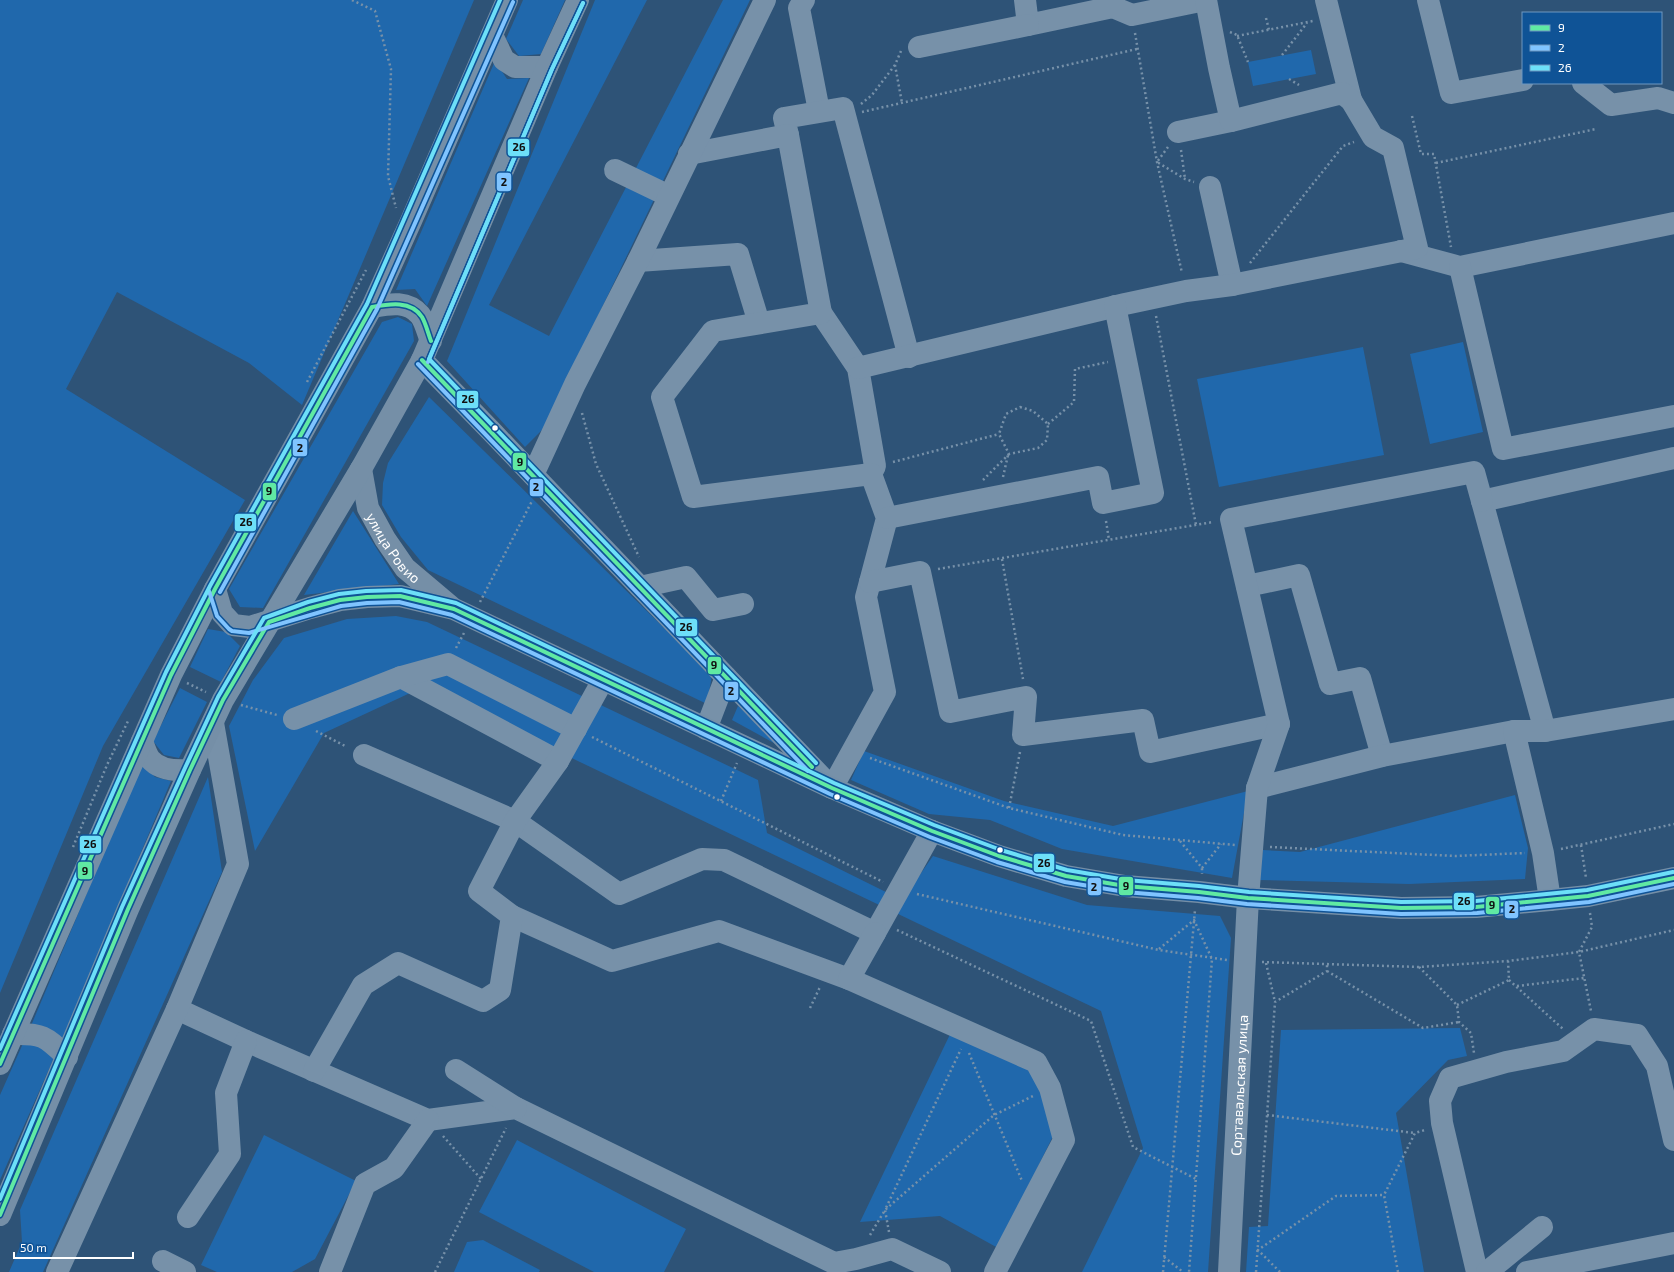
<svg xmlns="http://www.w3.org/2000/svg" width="1674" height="1272" font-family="'Exo 2',sans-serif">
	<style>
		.green { fill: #2068ac }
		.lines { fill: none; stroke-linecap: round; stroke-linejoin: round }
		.path { stroke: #7791a9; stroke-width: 2.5; stroke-dasharray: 2 3; stroke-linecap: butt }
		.minor { stroke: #7791a9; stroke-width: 22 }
		.major { stroke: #758fa7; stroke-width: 22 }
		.bus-1-casing { stroke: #0f5396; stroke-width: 7 }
		.bus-2-casing { stroke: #0f5396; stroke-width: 7 }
		.bus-3-casing { stroke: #0f5396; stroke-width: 7 }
		.bus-1 { stroke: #60e9a3; stroke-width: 4 }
		.bus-2 { stroke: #80c4ff; stroke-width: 4 }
		.bus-3 { stroke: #6ddff8; stroke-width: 4 }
		.bus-dot { fill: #fff; stroke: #0f5396; stroke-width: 1.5 }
		.labels { text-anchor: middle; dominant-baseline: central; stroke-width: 3.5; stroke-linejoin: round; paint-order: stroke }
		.street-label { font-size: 14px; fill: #fff; stroke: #0f5396 }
		.line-badge { stroke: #0f5396; stroke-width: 1.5 }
		.pale-badge-label { font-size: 11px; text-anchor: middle; font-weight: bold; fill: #111 }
	</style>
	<rect width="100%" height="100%" fill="#2e5377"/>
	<path class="green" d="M0 0H474L302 405 249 363 117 292 66 389 245 500 103 746 0 993Z
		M523 0H565L541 54 519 56 506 39Z
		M595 0H647L489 305 549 336 723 0H750L544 428 525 447 447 361Z
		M1311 50 1316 74 1253 86 1248 62Z
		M495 61 507 79 529 78 427 306 415 289 396 290Z
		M398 317 412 324 414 341 263 608 240 607 229 589 382 322Z
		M1463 342 1483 432 1430 444 1410 354Z
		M1363 347 1384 455 1219 487 1197 379Z
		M429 397 712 675 707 704 428 570 401 537 382 505 383 483 388 463Z
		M353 511 399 584 304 595Z
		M396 616 427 622 758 780 767 833 902 900 933 856 1087 905 1220 916 1231 938 1208 1272H1082L1143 1148 1101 1011 423 687 324 733 255 851 229 726 253 680 284 638 347 619Z
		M208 629 226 632 240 646 221 682 190 667Z
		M180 688 207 702 179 758 164 755 153 741Z
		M738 706 792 753 732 720Z
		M864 751 1004 801 1113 826 1248 791 1232 878 1062 849 990 820 929 814 851 780Z
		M142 762 155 777 171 781 65 1033 0 1180V1095L33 1021Z
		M208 777 222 872 43 1272H9L22 1242 20 1210Z
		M1515 795 1528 848 1525 879 1409 884 1258 880 1263 850 1300 852Z
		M954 1026 1031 1064 1055 1132 998 1248 940 1216 860 1222Z
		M1460 1028 1467 1056 1448 1060 1396 1113 1424 1272H1246L1249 1227 1268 1226 1281 1030Z
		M264 1135 356 1181 315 1259 292 1272H217L201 1265Z
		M517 1140 686 1229 664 1272H594L479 1212Z
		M483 1240 540 1270 539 1272H454L467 1242Z"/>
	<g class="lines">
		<path class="path" d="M352 0 375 11 391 69 388 176 396 208
			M1266 18 1269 30
			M1230 32 1237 35 1248 62
			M1135 33 1157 162 1182 273
			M1237 36 1313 21
			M901 51 895 65 902 103
			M1282 55 1307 23
			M1289 79 1299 85
			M861 104 872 95 895 65
			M862 112 1137 49
			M1412 116 1421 154H1434L1451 247
			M1168 147 1157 162 1185 179 1194 182
			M1181 150 1185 179
			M1436 163 1596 129
			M1250 263 1343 146 1354 142
			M1156 316 1196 525
			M307 382 366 270
			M1020 407 1033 411 1048 424 1047 440 1038 448 1009 454 999 434 1006 414Z
			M582 413 596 464 639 557
			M1048 424 1074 402 1075 369 1108 362
			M893 462 999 434
			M1003 477 1008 455
			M983 480 1009 454
			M1106 521 1109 540
			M1002 559 1023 679
			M938 569 1213 522
			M480 602 532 501
			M456 648 464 633
			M187 683 206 692
			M241 705 277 715
			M316 731 347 747
			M592 737 883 882
			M870 758 1009 808 1123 835 1235 845
			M721 801 737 763
			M1009 808 1020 752
			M1180 841 1202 868V874
			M1581 845 1586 878
			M73 847 107 765 129 719
			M1270 847 1455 856 1525 853
			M1561 849 1674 824
			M1202 868 1221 844
			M917 894 1159 950 1227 960
			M1590 913 1592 927 1579 952 1591 1011
			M897 930 1091 1021 1133 1147 1196 1179
			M1159 949 1194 920 1212 959 1189 1272
			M1262 962 1419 967 1508 961 1579 952 1674 930
			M1266 963 1275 1002
			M1419 967 1457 1005 1459 1022 1471 1033 1474 1053
			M1327 971 1423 1028 1459 1022
			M1509 980 1563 1029
			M1517 986 1584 978
			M1457 1005 1509 980 1508 961
			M810 1008 820 987
			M969 1053 1022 1181
			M1267 1115 1415 1133
			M443 1136 481 1179
			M889 1232 885 1210 961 1049
			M870 1235 885 1210 994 1115 1033 1096
			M1164 1257 1183 1272
			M435 1272 506 1128
			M1163 1272 1195 910
			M1256 1272 1275 1002 1327 971V965
			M1280 1272 1258 1250 1336 1196 1384 1195
			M1398 1272 1384 1195 1415 1133 1425 1130"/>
		<g class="minor">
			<path d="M804 0 799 8 819 111"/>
			<path d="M1025 0 1028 25 1113 7 1132 15 1205 0"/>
			<path d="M1326 0 1351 100"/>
			<path d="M1428 0 1451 93 1523 80"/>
			<path d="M919 47 1028 25"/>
			<path d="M1583 83 1611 105 1658 98 1674 103"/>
			<path d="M1178 132 1231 121"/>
			<path d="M788 135 784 118 843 108 909 357"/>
			<path d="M615 170 669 196"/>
			<path d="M1210 187 1232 285"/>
			<path d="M1401 251 1460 267 1674 223"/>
			<path d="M638 261 738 254 759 323"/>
			<path d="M1460 267 1503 449 1674 416"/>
			<path d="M821 313 858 368 875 466 871 474"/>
			<path d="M422 360 493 433 832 788 885 692 866 597 887 518 871 474 693 497 662 397 713 331 821 313 788 135 689 154"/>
			<path d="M858 368 1125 304 1186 291 1232 285 1417 248 1393 148 1373 137 1351 100 1342 93 1231 121 1219 68 1206 0"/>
			<path d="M533 475 575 384 638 261 765 0"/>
			<path d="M887 518 1098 477 1103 503 1153 493 1115 306"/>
			<path d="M870 582 920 572 950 712 1026 697 1023 735 1143 720 1150 752 1279 724"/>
			<path d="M1247 586 1299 575 1330 684 1360 678 1382 756"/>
			<path d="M640 587 686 577 713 610 743 604"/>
			<path d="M401 677 558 761"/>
			<path d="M294 719 401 677 448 664 576 729"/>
			<path d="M706 729 726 677"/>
			<path d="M1545 731 1482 501 1674 458"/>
			<path d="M364 755 515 821 619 894 702 859 724 860 875 933 932 831"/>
			<path d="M1257 788 1382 756 1514 731"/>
			<path d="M1550 900 1543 853 1514 731H1545L1674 709"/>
			<path d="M512 916 612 961 719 931 849 979"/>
			<path d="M875 933 849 979 1036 1062 1050 1088 1064 1140 995 1272"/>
			<path d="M177 1009 246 1041 428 1120 516 1108 834 1263 856 1259 892 1249 940 1272"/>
			<path d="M456 1070 516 1108"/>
			<path d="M314 1071 363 985 398 963 483 1001 500 990 512 916 479 891 515 821 558 761 603 680"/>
			<path d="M188 1217 230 1154 226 1093 246 1041"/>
			<path d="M163 1261 185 1272"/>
			<path d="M57 1272 177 1009 238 864 213 723"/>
			<path d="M330 1272 365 1184 394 1168 428 1120"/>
			<path id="s1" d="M1229 1272 1248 898 1257 788 1279 724 1231 519 1474 472 1482 501"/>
			<path d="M1477 1272 1442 1123 1440 1101 1450 1078 1506 1062 1563 1051 1594 1029 1637 1035 1657 1066 1674 1140"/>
			<path d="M1487 1272 1542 1227"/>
			<path d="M1527 1272 1674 1243"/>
		</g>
		<g class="major">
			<path d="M492 35 504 60 515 67H547"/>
			<path d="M372 307C389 304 407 300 420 315 425 321 428 334 431 341"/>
			<path id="s2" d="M361 469 368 508 385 539 405 568 450 606"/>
			<path d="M215 589 222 613 233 625 250 627 310 608 340 600 367 597 400 596 454 609 832 788 932 831 999 856 1066 876 1125 886 1199 892 1248 898 1401 908 1476 907 1550 900 1588 896 1674 878"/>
			<path d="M142 741C144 746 146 754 150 759 159 770 177 771 190 770"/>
			<path d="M13 1034C43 1033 46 1037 67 1057"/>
			<path d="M0 1064 171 675 215 589 372 307 411 221 507 0"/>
			<path d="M0 1215 128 909 190 770 223 700 361 469 422 360 547 67 578 0"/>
		</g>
		<g class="bus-1-casing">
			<path id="bus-1" d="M372 307C389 304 411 300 422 317 426 324 428 333 431 341
				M422 360 812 767
				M269 622 310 608 340 600 367 597 400 596 454 609 832 788 932 831 999 856 1066 876 1125 886 1199 892 1248 898 1401 908 1476 907 1588 896 1674 878
				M0 1064 171 675 215 589 372 307
				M0 1215 128 909 190 770 223 700 269 622"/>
		</g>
		<g class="bus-2-casing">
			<path id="bus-2" d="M428 362 552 69 583 3
				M418 364 808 771
				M209 591 217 616 229 629 232 631 249 633 341 606 367 603 399 602 452 615 830 794 930 837 997 862 1065 882 1125 892 1198 898 1247 904 1401 914 1477 913 1589 902 1674 884
				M220 592 377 309 513 2"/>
		</g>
		<g class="bus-3-casing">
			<path id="bus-3" d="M583 3 552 69 429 359 816 763
				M0 1049 166 672 210 586 367 304 500 0
				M0 1199 122 907 185 768 218 697 264 618 308 602 339 594 366 591 401 590 456 603 834 783 934 825 1001 850 1067 870 1126 880 1199 886 1249 892 1401 902 1476 901 1587 890 1673 872"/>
		</g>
		<use href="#bus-1" class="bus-1"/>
		<use href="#bus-2" class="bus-2"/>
		<use href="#bus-3" class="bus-3"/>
	</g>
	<g class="bus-dot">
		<circle cx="495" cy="428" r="3.5"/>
		<circle cx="837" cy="797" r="3.5"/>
		<circle cx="1000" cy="850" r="3.5"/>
	</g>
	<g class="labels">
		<g class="street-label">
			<text stroke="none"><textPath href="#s2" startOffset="87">улица Ровио</textPath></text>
			<text stroke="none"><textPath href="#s1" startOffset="187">Сортавальская улица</textPath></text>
		</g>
	</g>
	<g class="line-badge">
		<rect x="507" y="138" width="23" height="19" rx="4" fill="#6ddff8"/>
		<rect x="496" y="172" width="16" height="20" rx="4" fill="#80c4ff"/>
		<rect x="456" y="390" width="23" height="19" rx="4" fill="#6ddff8"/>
		<rect x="292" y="438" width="16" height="19" rx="4" fill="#80c4ff"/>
		<rect x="512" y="452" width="15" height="19" rx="4" fill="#60e9a3"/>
		<rect x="529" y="478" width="15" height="19" rx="4" fill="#80c4ff"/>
		<rect x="262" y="482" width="15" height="19" rx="4" fill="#60e9a3"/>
		<rect x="234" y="513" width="23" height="19" rx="4" fill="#6ddff8"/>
		<rect x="675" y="618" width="23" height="19" rx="4" fill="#6ddff8"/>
		<rect x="707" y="656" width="15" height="19" rx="4" fill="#60e9a3"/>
		<rect x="724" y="681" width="15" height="20" rx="4" fill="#80c4ff"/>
		<rect x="79" y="835" width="23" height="19" rx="4" fill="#6ddff8"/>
		<rect x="1033" y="853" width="22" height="20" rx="4" fill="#6ddff8"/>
		<rect x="77" y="861" width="16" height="19" rx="4" fill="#60e9a3"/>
		<rect x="1118" y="876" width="16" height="20" rx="4" fill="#60e9a3"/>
		<rect x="1087" y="877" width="15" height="19" rx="4" fill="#80c4ff"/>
		<rect x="1453" y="892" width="22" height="19" rx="4" fill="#6ddff8"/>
		<rect x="1485" y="896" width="15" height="19" rx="4" fill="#60e9a3"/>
		<rect x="1504" y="900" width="15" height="19" rx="4" fill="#80c4ff"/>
	</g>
	<g class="pale-badge-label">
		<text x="519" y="151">26</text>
		<text x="504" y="186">2</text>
		<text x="468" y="403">26</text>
		<text x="300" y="452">2</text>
		<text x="520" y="466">9</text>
		<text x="536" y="491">2</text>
		<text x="269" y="495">9</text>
		<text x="246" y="526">26</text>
		<text x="686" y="631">26</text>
		<text x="714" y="669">9</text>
		<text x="731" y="695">2</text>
		<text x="90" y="848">26</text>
		<text x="1044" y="867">26</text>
		<text x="85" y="875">9</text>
		<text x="1126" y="890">9</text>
		<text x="1094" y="891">2</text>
		<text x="1464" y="905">26</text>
		<text x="1492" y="909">9</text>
		<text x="1512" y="913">2</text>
	</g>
	<rect x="1522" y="12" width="140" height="72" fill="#0f5396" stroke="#6f98c0"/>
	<rect x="1530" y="25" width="20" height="6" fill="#60e9a3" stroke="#6f98c0"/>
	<text x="1558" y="32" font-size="12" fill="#ffffff">9</text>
	<rect x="1530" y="45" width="20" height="6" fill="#80c4ff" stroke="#6f98c0"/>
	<text x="1558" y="52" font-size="12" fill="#ffffff">2</text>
	<rect x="1530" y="65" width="20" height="6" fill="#6ddff8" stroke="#6f98c0"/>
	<text x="1558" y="72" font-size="12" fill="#ffffff">26</text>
	<path d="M14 1252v6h119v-6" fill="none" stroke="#ffffff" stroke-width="2"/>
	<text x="20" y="1252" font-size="12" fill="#ffffff" stroke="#0f5396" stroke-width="3" paint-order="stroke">50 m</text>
</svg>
